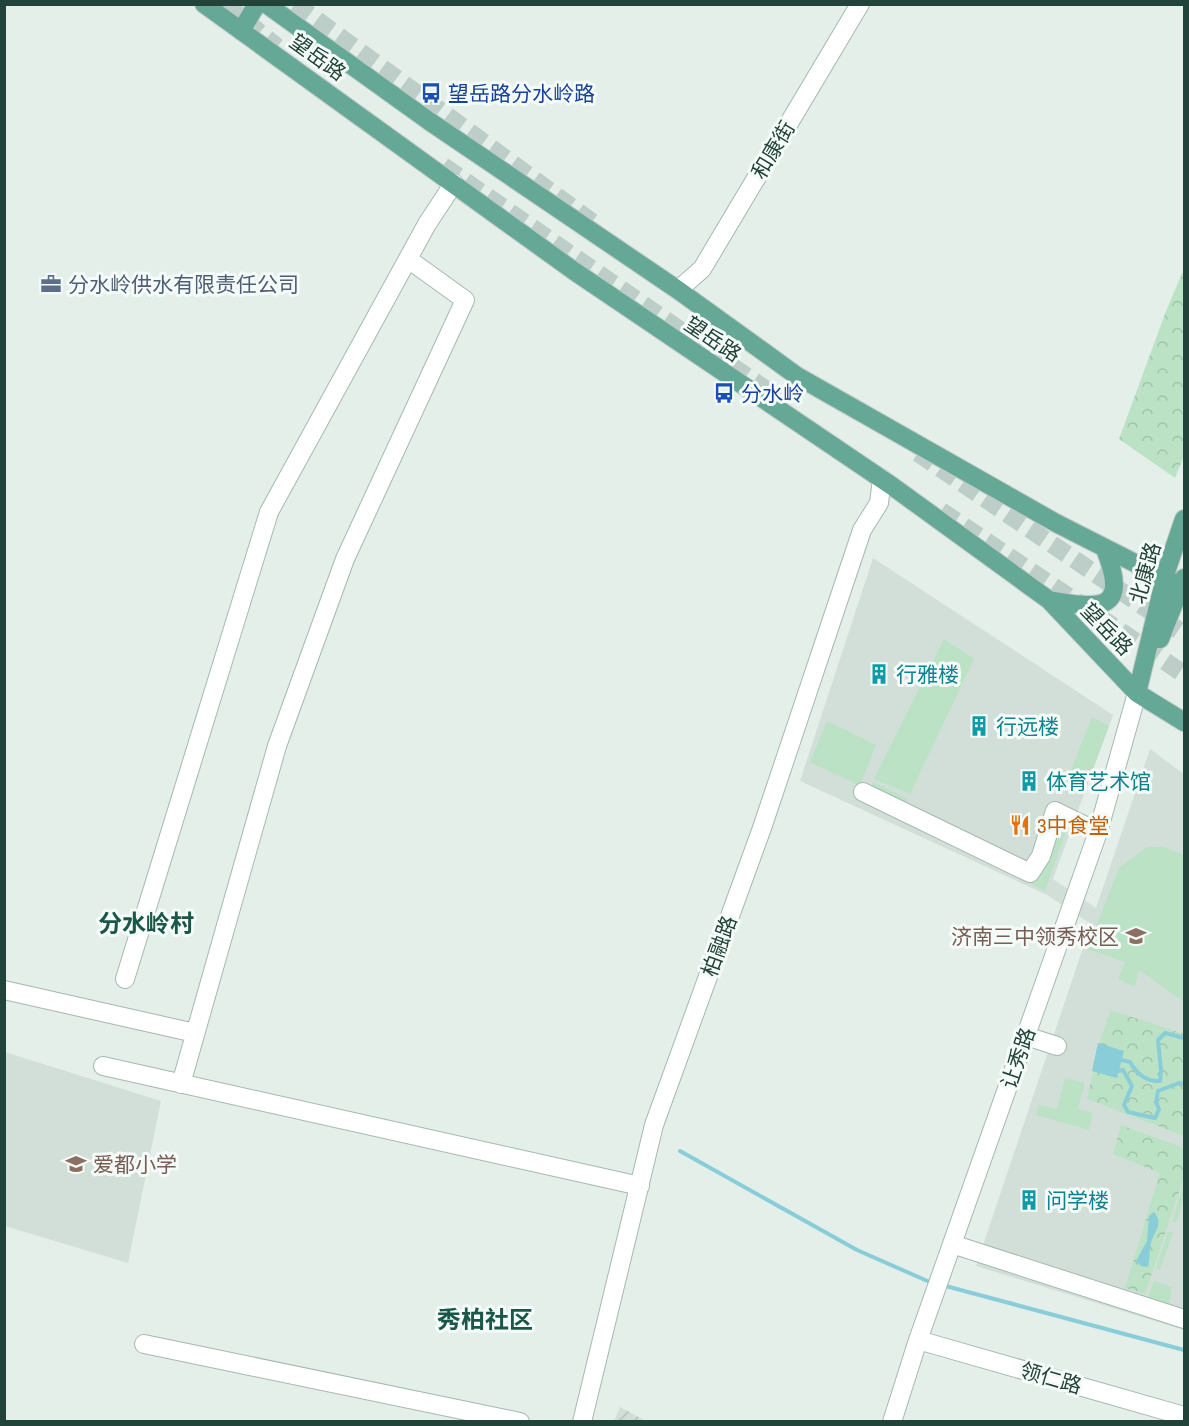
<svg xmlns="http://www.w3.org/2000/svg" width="1189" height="1426" font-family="'Archivo Narrow','Noto Sans SC',sans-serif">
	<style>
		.built { fill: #d2dfd9 }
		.industrial { fill: url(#industrial-furrows) }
		.grass { fill: #bbe2c5 }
		.forest { fill: url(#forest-crowns) }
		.water { fill: #88cdd8 }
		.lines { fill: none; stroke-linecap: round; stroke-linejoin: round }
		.stream { stroke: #88cdd8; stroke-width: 4 }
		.highway-tunnel { stroke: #bdcdc7; stroke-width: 18; stroke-dasharray: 18 9; stroke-linecap: butt }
		.minor-casing { stroke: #a6b8b1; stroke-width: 20 }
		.major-casing { stroke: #c1cac8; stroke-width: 20 }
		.minor { stroke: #fff; stroke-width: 18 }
		.major { stroke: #65a896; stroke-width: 18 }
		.labels { text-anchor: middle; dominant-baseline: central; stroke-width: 6; stroke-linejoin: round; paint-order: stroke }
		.street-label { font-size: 21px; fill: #214339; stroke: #f5fbf8 }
		.transit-label { font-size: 21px; fill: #164399; stroke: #f5fbf8; text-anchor: start }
		.service-label { font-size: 21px; fill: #4e5e75; stroke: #f5fbf8; text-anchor: start }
		.culture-label { font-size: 21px; fill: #0d838f; stroke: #f5fbf8; text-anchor: start }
		.food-label { font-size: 21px; fill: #c56008; stroke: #f5fbf8; text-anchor: start }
		.education-label { font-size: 21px; fill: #785e54; stroke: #f5fbf8; text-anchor: end }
		.quarter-label { font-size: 24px; font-weight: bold; fill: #1b5748; stroke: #f5fbf8 }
	</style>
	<defs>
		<pattern id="industrial-furrows" width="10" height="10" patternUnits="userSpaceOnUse" patternTransform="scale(1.5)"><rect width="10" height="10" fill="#d2dfd9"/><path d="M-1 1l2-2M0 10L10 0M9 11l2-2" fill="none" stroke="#b4c1bb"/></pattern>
		<pattern id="forest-crowns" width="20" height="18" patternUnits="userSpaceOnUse" patternTransform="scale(1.5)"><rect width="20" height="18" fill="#bbe2c5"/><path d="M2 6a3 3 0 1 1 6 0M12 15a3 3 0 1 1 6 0" fill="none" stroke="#a0c3aa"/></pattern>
	</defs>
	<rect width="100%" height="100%" fill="#e4efea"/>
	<path class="built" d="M873 558 1113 715 1053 879 1096 908 1150 749 1184 774V1330L976 1266 1091 924 1047 895 800 781Z
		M5 1052 161 1101 128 1263 5 1226Z"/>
	<path class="industrial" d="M620 1407 646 1421H614Z"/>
	<path class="grass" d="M944 639 974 659 910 794 874 779Z
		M1092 717 1109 726 1084 793 1065 785Z
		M827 721 876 745 860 786 810 762Z
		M873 782 908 799 904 808 868 791Z
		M1060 818 1069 822 1045 891 1029 883Z
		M1147 847H1164L1184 855V1002L1139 970 1135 987 1118 979 1125 962 1087 949 1119 868Z
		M1065 1078 1085 1083 1078 1109 1093 1113 1089 1130 1036 1115 1039 1105 1057 1109Z
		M1184 1181V1197L1176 1223 1172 1222Z
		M1168 1231 1173 1233 1160 1270 1156 1268Z
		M1154 1281 1172 1287 1168 1309 1146 1302Z"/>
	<path class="forest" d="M1184 269V456L1175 478 1119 439 1166 311Z
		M1111 1010 1184 1034V1136L1087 1099 1098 1047Z
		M1121 1125 1184 1148V1177L1145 1294 1125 1288 1160 1173 1113 1154Z"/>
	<path class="water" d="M1098 1043 1124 1051 1117 1078 1092 1071Z
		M1154 1212C1164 1224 1154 1232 1151 1243 1149 1250 1150 1259 1148 1267L1141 1266 1136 1261 1147 1241 1149 1216Z"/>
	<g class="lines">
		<path class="stream" d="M1122 1060 1130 1062C1137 1074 1146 1082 1160 1081L1161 1070 1158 1040 1165 1033 1184 1038
			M1118 1071 1123 1070 1132 1086 1124 1105 1128 1112 1155 1118 1159 1109 1156 1102 1158 1091 1179 1083 1184 1084
			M680 1151 857 1250 932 1283
			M942 1285 1184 1350"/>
		<path class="highway-tunnel" d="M225 4 277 47
			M295 4 592 222
			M443 166 778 398
			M918 453 1184 634
			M941 511 1184 674"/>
		<g class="minor-casing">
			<path id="minor" d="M678 290 702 269 860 4
				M863 792 1030 873 1041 856 1055 811 1098 832
				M125 979 269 512 427 224 454 183
				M4 990 195 1033
				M1026 1036 1057 1046
				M103 1066 640 1186
				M181 1084 277 746 345 559 465 300 408 259
				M952 1244 1184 1319
				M918 1340 1184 1416
				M144 1344 520 1422
				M582 1422 654 1125 762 828 862 530 879 503 882 479
				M892 1422 918 1340 1098 832 1137 693"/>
		</g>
		<g class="major-casing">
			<path id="major" d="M204 4 574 271 892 486 1049 600 1137 693 1184 722
				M266 4 429 121 678 290 797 376 1056 523 1184 588
				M241 31 257 4
				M1049 600C1100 609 1130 613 1105 549
				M1160 639 1184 578
				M1137 693 1167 569 1184 519"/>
		</g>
		<use href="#minor" class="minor"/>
		<use href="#major" class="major"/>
	</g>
	<defs>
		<g id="bus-bare" transform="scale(1.62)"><path d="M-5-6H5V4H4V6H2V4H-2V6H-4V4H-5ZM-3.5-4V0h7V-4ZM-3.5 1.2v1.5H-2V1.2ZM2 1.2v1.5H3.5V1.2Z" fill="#1a4fb4" stroke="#f5fbf8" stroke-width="2.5" paint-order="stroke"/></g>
		<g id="office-bare" transform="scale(1.62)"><path d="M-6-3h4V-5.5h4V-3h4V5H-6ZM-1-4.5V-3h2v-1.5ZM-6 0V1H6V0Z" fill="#5c6f8a" stroke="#f5fbf8" stroke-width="2.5" paint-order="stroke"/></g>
		<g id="building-bare" transform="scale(1.62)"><path d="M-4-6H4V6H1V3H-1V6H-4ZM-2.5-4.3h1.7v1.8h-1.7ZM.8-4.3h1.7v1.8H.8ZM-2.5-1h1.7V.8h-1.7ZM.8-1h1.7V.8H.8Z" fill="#0f9aa8" stroke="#f5fbf8" stroke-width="2.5" paint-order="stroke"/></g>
		<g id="restaurant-bare" transform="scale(1.62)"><path d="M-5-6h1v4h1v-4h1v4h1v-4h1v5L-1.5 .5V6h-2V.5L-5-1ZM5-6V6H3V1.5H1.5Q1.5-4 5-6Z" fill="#e8710a" stroke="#f5fbf8" stroke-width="2.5" paint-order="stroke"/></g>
		<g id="school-bare" transform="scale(1.62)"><path d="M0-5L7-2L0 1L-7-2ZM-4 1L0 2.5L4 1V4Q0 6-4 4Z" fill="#8d6e63" stroke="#f5fbf8" stroke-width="2.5" paint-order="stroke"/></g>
	</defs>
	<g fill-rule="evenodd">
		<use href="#bus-bare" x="431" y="93"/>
		<use href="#office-bare" x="51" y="284"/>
		<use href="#bus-bare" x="724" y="393"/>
		<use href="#building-bare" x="879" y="674"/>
		<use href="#building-bare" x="979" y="726"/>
		<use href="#building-bare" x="1029" y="781"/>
		<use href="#restaurant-bare" x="1020" y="825"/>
		<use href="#school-bare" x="1136" y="936"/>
		<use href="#school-bare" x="76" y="1164"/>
		<use href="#building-bare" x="1029" y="1200"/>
	</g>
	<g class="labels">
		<g class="street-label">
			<text transform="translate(318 57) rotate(36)">望岳路</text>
			<text transform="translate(773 150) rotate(-59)">和康街</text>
			<text transform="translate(713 339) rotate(34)">望岳路</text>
			<text transform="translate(1145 573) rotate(-74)">北康路</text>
			<text transform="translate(1107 629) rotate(46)">望岳路</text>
			<text transform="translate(719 946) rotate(-70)">柏融路</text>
			<text transform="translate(1018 1058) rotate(-71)">让秀路</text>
			<text transform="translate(1051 1378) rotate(16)">领仁路</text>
		</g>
		<g class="transit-label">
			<text x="448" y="93">望岳路分水岭路</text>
			<text x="741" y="393">分水岭</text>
		</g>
		<g class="service-label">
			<text x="68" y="284">分水岭供水有限责任公司</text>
		</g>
		<g class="culture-label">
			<text x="896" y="674">行雅楼</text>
			<text x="996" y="726">行远楼</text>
			<text x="1046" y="781">体育艺术馆</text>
			<text x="1046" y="1200">问学楼</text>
		</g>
		<g class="food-label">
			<text x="1037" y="825">3中食堂</text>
		</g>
		<g class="education-label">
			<text x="1119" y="936">济南三中领秀校区</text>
			<text x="93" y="1164" text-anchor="start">爱都小学</text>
		</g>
		<g class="quarter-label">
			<text x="146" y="923">分水岭村</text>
			<text x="485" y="1319">秀柏社区</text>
		</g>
	</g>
	<rect width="1189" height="1426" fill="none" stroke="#214339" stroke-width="12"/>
</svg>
